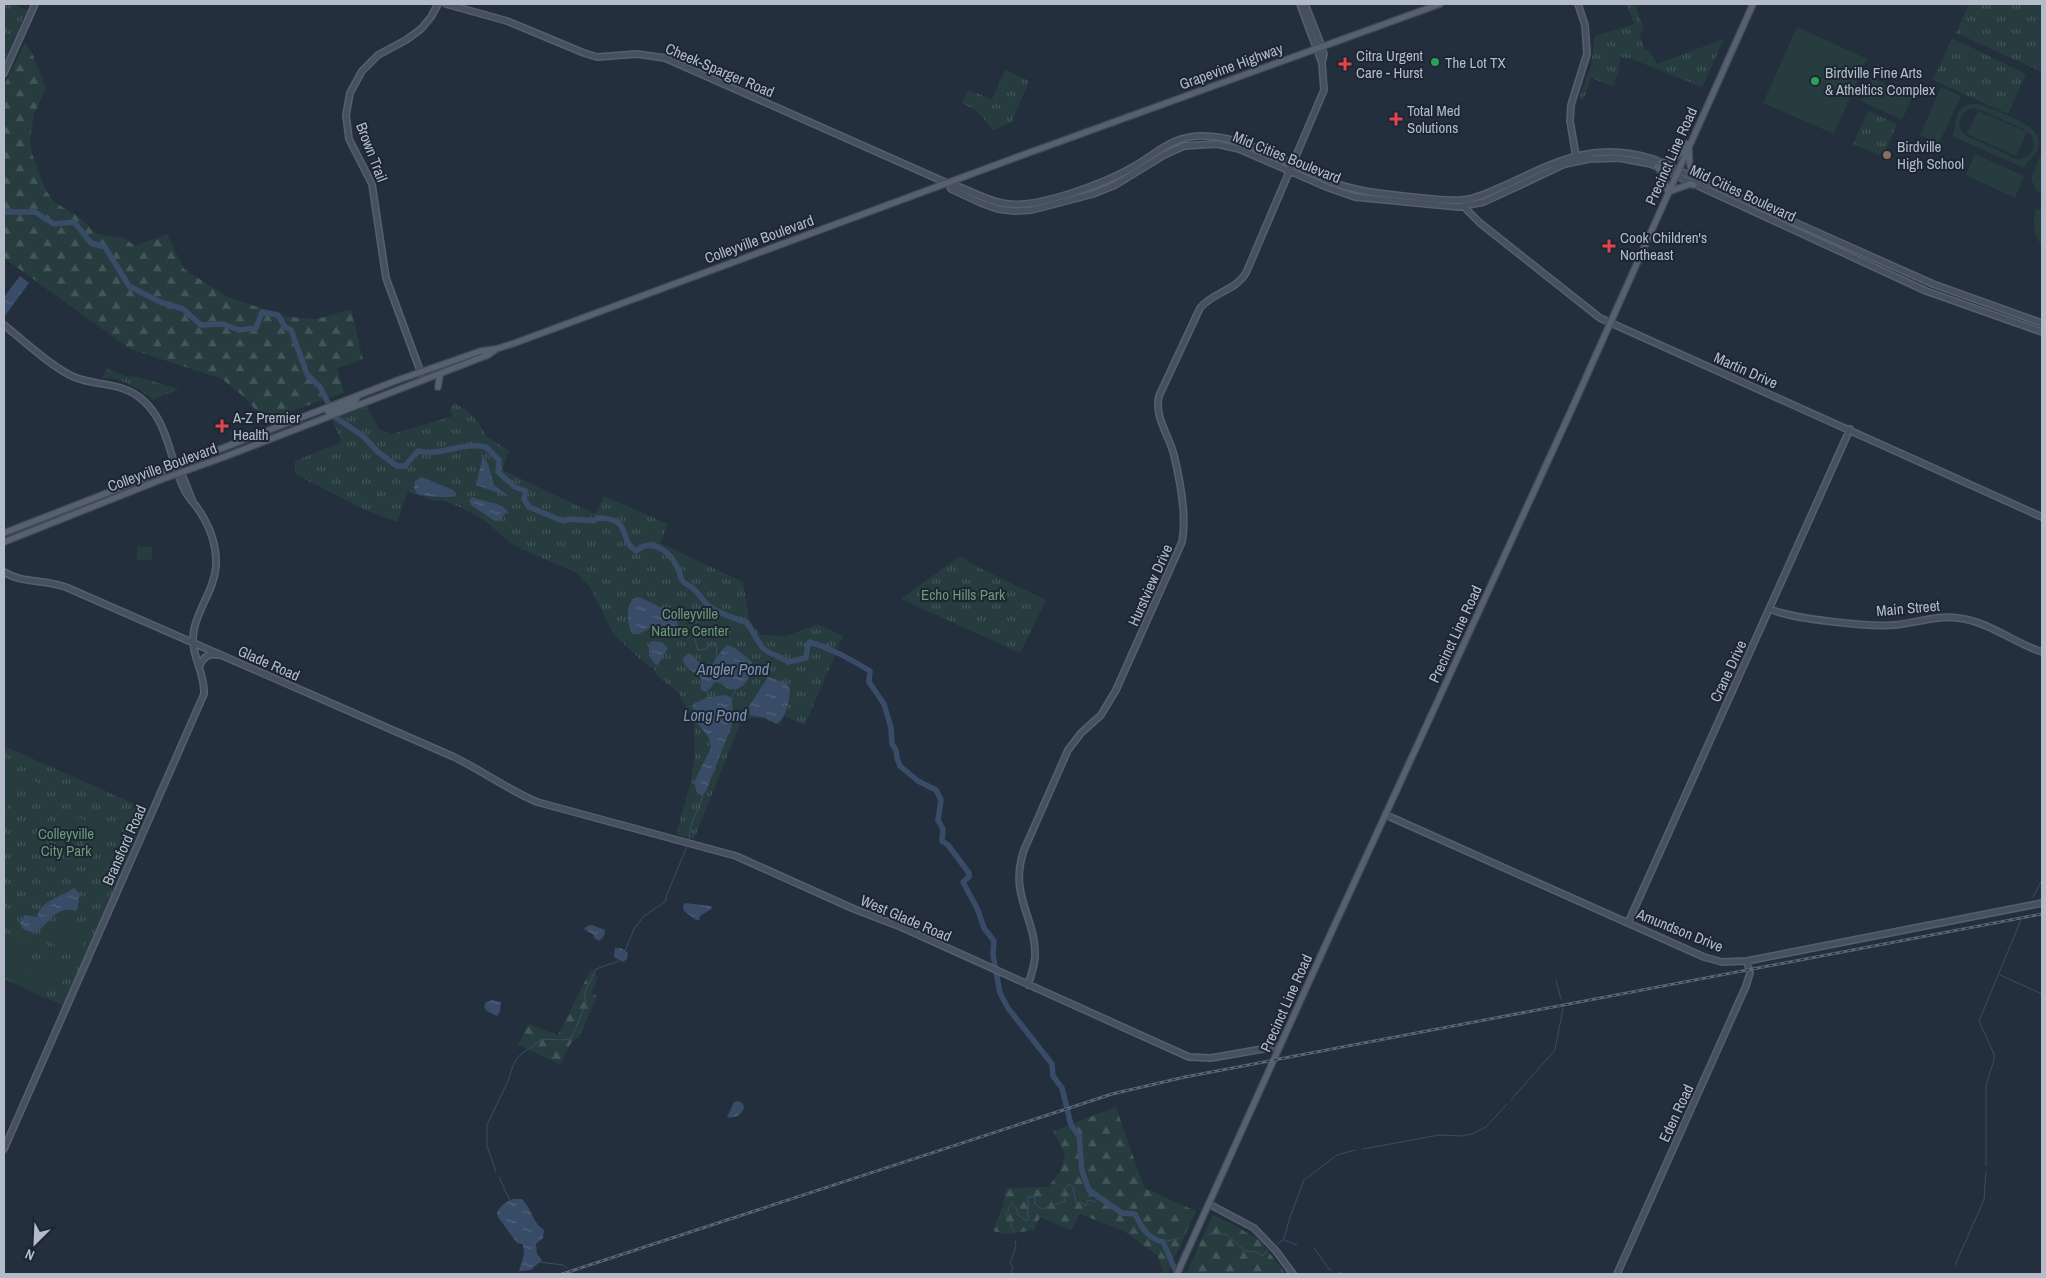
<svg xmlns="http://www.w3.org/2000/svg" width="2046" height="1278" font-family="'Archivo Narrow',sans-serif">
	<style>
		.grass { fill: url(#grass-tufts) }
		.forest { fill: url(#forest-firs) }
		.pitch { fill: #263c3f; fill-rule: evenodd }
		.water { fill: url(#water-ripples) }
		.lines { fill: none; stroke-linecap: round; stroke-linejoin: round }
		.stream { stroke: #394c67; stroke-width: 1 }
		.river { stroke: #394c67; stroke-width: 5.5 }
		.secondary-casing { stroke: #565f6c; stroke-width: 8 }
		.primary-casing { stroke: #414a57; stroke-width: 8 }
		.secondary { stroke: #465061; stroke-width: 5 }
		.primary { stroke: #56606e; stroke-width: 5.5 }
		.rail-casing { stroke: #5a6575; stroke-width: 3 }
		.rail { stroke: #1d2633; stroke-width: 1; stroke-dasharray: 4; stroke-linecap: butt }
		.leisure-dot { fill: #2e9e5b; stroke: #1d2633; stroke-width: 2 }
		.health-dot { fill: #e0444e; stroke: #1d2633; stroke-width: 2 }
		.education-dot { fill: #8d6e63; stroke: #1d2633; stroke-width: 2 }
		.labels { text-anchor: middle; dominant-baseline: central; stroke-width: 4; stroke-linejoin: round; paint-order: stroke }
		.poi-label { font-size: 15px; fill: #b4bcc9; stroke: #1d2633; text-anchor: start }
		.street-label { font-size: 15px; fill: #b4bcc9; stroke: #1d2633 }
		.park-label { font-size: 15px; fill: #6b9a76; stroke: #1d2633 }
		.water-label { font-size: 16px; font-style: italic; fill: #7c92b1; stroke: #1d2633 }
	</style>
	<defs>
		<pattern id="grass-tufts" width="24" height="20" patternUnits="userSpaceOnUse" patternTransform="scale(1.25)"><rect width="24" height="20" fill="#263c3f"/><path d="M3 7l-1-3M5 7V3M7 7l1-3M15 17l-1-3M17 17v-4M19 17l1-3" fill="none" stroke="#435659"/></pattern>
		<pattern id="forest-firs" width="22" height="20" patternUnits="userSpaceOnUse" patternTransform="scale(1.25)"><rect width="22" height="20" fill="#263c3f"/><path d="M5 1l3.5 6h-7zM16 11l3.5 6h-7z" fill="#435659"/></pattern>
		<pattern id="water-ripples" width="26" height="14" patternUnits="userSpaceOnUse" patternTransform="scale(1.25)"><rect width="26" height="14" fill="#394c67"/><path d="M2 4q2-2 4 0t4 0M15 11q2-2 4 0t4 0" fill="none" stroke="#53647b"/></pattern>
	</defs>
	<rect width="100%" height="100%" fill="#242f3e"/>
	<path class="grass" d="M4 4H12L27 10 4 61Z
		M1626 4H1635L1644 30 1639 33 1645 51H1649L1657 64 1724 39 1702 87 1629 58 1620 57 1619 70 1613 86 1591 78 1583 100 1579 99 1591 66 1595 36 1634 24Z
		M1969 4H2042V72L1956 33Z
		M1952 38 2026 74 2008 114 1933 80Z
		M1005 70 1029 81 1012 122 993 130 977 111 962 103 968 90 992 99Z
		M1868 111 1897 124 1883 157 1853 144Z
		M107 369 125 376 138 377 179 389 153 400C139 388 121 377 102 378Z
		M454 403 469 412 478 422 486 436 509 451 502 470 595 514 604 496 668 524 660 543 743 582 749 620 760 635 786 636 818 624 843 636 805 725 784 716 780 725 762 718 742 719 694 839 676 834 690 785 695 754 694 722 678 692 657 676 653 667H649L614 635 590 587 575 572 519 548 508 541 484 520 462 508 442 500 434 501 408 491 397 522 363 509 295 474V461L342 442 332 420 367 407 379 429 393 434 453 416 450 410Z
		M960 556 973 565 1046 600 1020 653 901 599Z
		M4 746 148 810 64 1006 4 979Z"/>
	<path class="forest" d="M25 43 31 51 46 88 34 114 30 140 32 154 45 189 54 202 79 217 97 234 124 238 135 246 167 234 184 269 229 298 289 317 317 319 351 309 363 360 337 368 344 393 265 420 243 396 222 379 130 349 4 258V86Z
		M591 969 598 977 591 993 597 996 579 1037 571 1043 560 1064 518 1045 528 1024 558 1035Z
		M1116 1107 1144 1188 1196 1211 1167 1274H1164L1158 1256 1124 1231 1080 1214 1071 1230 1040 1217 1034 1230 1007 1234 993 1231 1003 1205 1006 1188 1048 1187 1060 1172 1065 1154 1053 1131Z
		M1213 1215 1234 1225 1260 1241 1286 1274H1186Z"/>
	<path class="pitch" d="M1797 27 1867 59 1834 134 1763 103Z
		M1872 78 1913 96 1902 120 1861 101Z
		M1941 87 1961 96 1939 143 1920 135Z
		M1978 104C1990 108 2022 120 2031 128 2036 132 2040 139 2039 146 2037 156 2028 159 2024 168L1952 136C1959 121 1951 103 1978 104ZM1973 108 1981 110 2025 130 2031 135 2034 142C2034 153 2027 159 2016 159L1965 135C1955 125 1959 112 1973 108Z
		M1978 111 2027 132 2016 156 1967 134Z
		M2042 152V194L2036 191 2031 178Z
		M1975 154 2024 176 2015 198 1966 175Z
		M2036 209 2042 211V246C2033 235 2032 222 2036 209Z
		M137 546 152 547V560H137Z
		M4 772 17 778 19 781 4 814Z
		M27 778 41 784 36 795 22 789Z
		M44 807 50 812 45 825 42 826 36 821 42 809Z
		M63 815 68 817 69 821 63 833 60 834 54 829 60 816Z
		M80 818 84 820 85 823 80 835 77 837 71 832 77 819Z
		M92 819 104 824 105 827 99 839 96 841 85 836 84 833 90 820Z
		M66 913C81 921 88 937 81 953L76 954 51 943 50 940 61 915Z
		M7 935 33 947 34 950 21 978C0 968 4 957 4 937Z
		M46 953 75 965C67 985 50 990 31 983L44 954Z"/>
	<path class="water" d="M20 276 29 283 4 317V297Z
		M483 456 488 464 494 485 510 497 476 485Z
		M421 477 453 490 456 493V496C449 498 425 497 417 494L414 488 415 481Z
		M472 497C486 503 501 501 509 513H506L499 520 495 521 471 505 469 501Z
		M639 597 667 610 676 618 679 628C670 634 664 625 655 626 646 628 641 636 632 634 627 624 625 606 634 598Z
		M654 641 662 642 668 648 658 665 655 664 649 656V645Z
		M727 645 735 648 752 662C754 673 744 693 729 689 723 687 722 682 715 682L709 690 705 692 700 689C700 686 702 683 701 680 701 672 684 672 683 658L689 653 700 663 710 667C716 661 721 649 727 645Z
		M768 677 786 683 790 689C790 700 786 719 776 724L767 718 750 715 749 707 751 703Z
		M726 695 732 698 733 715 732 725 706 791 702 796 697 793 694 782 711 748 708 736 697 723 693 704 708 697Z
		M74 888 80 894 77 911C72 910 67 909 62 911 46 916 42 941 22 928L20 922 25 915 37 917C41 900 61 897 74 888Z
		M685 903 710 906 713 908 700 916 699 920H696L684 911 683 906Z
		M592 925 605 930 604 936 599 941 594 938V935L584 929 587 926Z
		M615 948H621L628 953 627 959 623 962 614 957Z
		M492 1000 501 1002 500 1011 497 1016 487 1011 484 1007 486 1002Z
		M739 1101 743 1104 744 1108C741 1115 735 1119 727 1117L734 1102Z
		M513 1199H522C532 1209 532 1222 544 1230L543 1238 536 1244 537 1254 542 1260 531 1270 519 1271C521 1263 527 1252 522 1244L517 1243 498 1217 497 1212C501 1206 505 1202 513 1199Z"/>
	<g class="lines">
		<path class="stream" d="M709 606 693 627V633L698 650 706 649 713 642 717 645 716 659 713 664
			M731 699 736 689
			M689 840 691 825 703 796
			M2033 897 2042 880
			M625 951 634 929 644 916 666 901V897L687 846
			M2000 975 2042 994
			M1556 980 1561 999
			M1511 1100 1555 1050 1563 1008
			M1363 1149 1439 1135 1460 1136 1472 1134 1486 1127 1507 1104
			M1986 1166V1085L1994 1060V1054L1979 1021 2021 920
			M496 1172 487 1146V1125L508 1081 514 1063 520 1055 542 1039 562 1040 571 1039 586 1004 584 994 596 969 619 961
			M499 1177 510 1201
			M1014 1231 1006 1214 1012 1203 1018 1211 1017 1214 1027 1221 1029 1218 1027 1212 1029 1205 1027 1197H1034L1036 1201 1034 1203 1042 1209 1065 1201 1063 1193 1068 1184 1073 1187 1076 1203H1082L1086 1206 1088 1200 1095 1202 1099 1196
			M1209 1234H1226L1245 1251 1256 1252 1263 1256 1268 1250
			M1284 1240 1297 1245
			M1163 1242 1179 1238
			M1277 1244 1284 1239 1290 1217 1304 1180 1337 1155 1355 1150
			M1314 1248 1329 1269 1332 1270
			M539 1262 563 1265 567 1268
			M1955 1265 1984 1200 1986 1171
			M1338 1273H1342
			M1011 1274 1013 1267 1010 1264 1016 1246 1015 1241"/>
		<path class="river" d="M4 212H35L54 224 74 222 91 243 105 247 129 286 160 302 183 309 201 325 223 324 239 330 256 328 262 312 278 315 285 327 291 330 307 374 320 387 335 417 363 436 378 452 397 466H405L418 451C442 457 461 441 486 447L499 460 498 472 515 487 526 491 524 499 529 507 563 521 572 519 594 521 597 518C634 518 617 539 636 551 652 537 671 552 678 569 680 572 680 577 682 580 684 584 691 586 694 589 699 594 702 600 707 604 717 613 733 618 746 622 753 630 756 641 764 649 771 655 780 656 788 662L806 658 808 644 810 642C833 649 850 659 870 671L869 682 884 704 891 728 892 744 896 750 897 758 900 766 918 781 936 790 941 800 938 820 943 829 942 841 948 845 969 873V877L963 882 977 908 984 928 994 941 993 955 1000 993 1008 1008 1052 1064 1053 1076 1062 1088 1071 1125 1079 1136 1082 1171 1089 1190 1122 1213 1135 1214C1142 1228 1147 1238 1163 1242L1177 1274"/>
		<g class="secondary-casing">
			<path id="secondary" d="M446 4 507 21 584 53 597 57 637 54 665 58 947 183C968 188 986 202 1008 204 1039 208 1106 183 1133 167 1159 152 1172 135 1205 136 1244 136 1295 167 1332 182 1358 192 1385 194 1413 197 1430 199 1446 201 1462 200 1478 199 1494 190 1508 184 1559 160 1596 141 1653 159L1933 284 2042 323
				M1305 4 1322 47 1324 54 1322 62
				M4 73 35 4
				M1576 156 1570 121 1571 105 1587 54 1585 25 1578 4
				M948 183 951 189 981 203 998 209 1014 211 1032 210 1093 194 1115 185 1164 155 1184 146 1217 144 1239 149 1329 188 1355 197 1458 207 1484 202 1565 164 1589 159 1619 158 1651 164 1926 291 2042 332
				M1464 207 1480 223 1600 318 2042 517
				M4 325C23 340 53 368 74 377 96 386 119 382 139 397 169 419 169 460 185 491 188 497 192 501 196 506 209 524 217 544 216 566 214 593 192 615 193 642 194 660 205 675 204 694L4 1149
				M421 373 386 278 372 184 349 139 346 115 350 93 362 71 378 55 406 40 421 29 431 17 438 4
				M179 473 183 477 193 502
				M4 572C23 584 46 579 68 588L454 757C483 771 508 790 537 802L736 856 854 909 901 927 1189 1057 1211 1058 1280 1046
				M1770 609C1791 619 1870 627 1894 625 1916 623 1936 615 1958 618 1988 621 2014 643 2042 652
				M200 665C203 658 208 653 217 655
				M1386 815 1704 957 1722 962 1747 961 2042 903
				M1628 923 1850 429
				M1028 985C1031 976 1034 967 1035 958 1037 918 1008 896 1024 850L1068 750 1081 733 1101 715 1116 690 1182 542C1187 517 1180 480 1174 455 1169 435 1154 417 1159 396L1200 308C1213 292 1235 291 1246 273L1324 90 1322 63 1300 4
				M1209 1204 1254 1228 1276 1251 1293 1274
				M1617 1274 1746 986 1750 973 1747 961"/>
		</g>
		<g class="primary-casing">
			<path id="primary" d="M1689 149C1689 168 1689 170 1705 182
				M1661 162C1675 162 1680 154 1687 144
				M1657 167 1663 174 1668 192 1690 184 1694 185
				M438 387 440 374
				M328 412 356 400 357 396
				M4 533 398 380 481 351 496 349 515 343 1020 156 1440 4
				M4 542 160 480 224 457 488 355 495 350
				M1177 1274 1326 944 1570 413 1753 4"/>
		</g>
		<use href="#secondary" class="secondary"/>
		<use href="#primary" class="primary"/>
		<g class="rail-casing">
			<path id="rail" d="M562 1274 1112 1094 1185 1077 2042 914"/>
		</g>
		<use href="#rail" class="rail"/>
	</g>
	<g class="leisure-dot">
		<circle cx="1435" cy="62" r="5"/>
		<circle cx="1815" cy="81" r="5"/>
	</g>
	<g class="health-dot">
		<path d="M1342.5 56.5h5v5h5v5h-5v5h-5v-5h-5v-5h5z"/>
		<path d="M1393.5 111.5h5v5h5v5h-5v5h-5v-5h-5v-5h5z"/>
		<path d="M1606.5 238.5h5v5h5v5h-5v5h-5v-5h-5v-5h5z"/>
		<path d="M219.5 418.5h5v5h5v5h-5v5h-5v-5h-5v-5h5z"/>
	</g>
	<circle class="education-dot" cx="1887" cy="155" r="5"/>
	<g class="labels">
		<g class="poi-label">
			<text x="1356" y="55">Citra Urgent<tspan x="1356" dy="17">Care - Hurst</tspan></text>
			<text x="1445" y="62">The Lot TX</text>
			<text x="1825" y="72">Birdville Fine Arts<tspan x="1825" dy="17">&amp; Atheltics Complex</tspan></text>
			<text x="1407" y="110">Total Med<tspan x="1407" dy="17">Solutions</tspan></text>
			<text x="1897" y="146">Birdville<tspan x="1897" dy="17">High School</tspan></text>
			<text x="1620" y="237">Cook Children's<tspan x="1620" dy="17">Northeast</tspan></text>
			<text x="233" y="417">A-Z Premier<tspan x="233" dy="17">Health</tspan></text>
		</g>
		<g class="street-label">
			<text transform="translate(1231 66) rotate(-20)">Grapevine Highway</text>
			<text transform="translate(720 70) rotate(23)">Cheek-Sparger Road</text>
			<text transform="translate(372 152) rotate(69)">Brown Trail</text>
			<text transform="translate(1671 156) rotate(-66)">Precinct Line Road</text>
			<text transform="translate(1287 157) rotate(22)">Mid Cities Boulevard</text>
			<text transform="translate(1743 193) rotate(25)">Mid Cities Boulevard</text>
			<text transform="translate(759 239) rotate(-20)">Colleyville Boulevard</text>
			<text transform="translate(1746 370) rotate(24)">Martin Drive</text>
			<text transform="translate(162 467) rotate(-20)">Colleyville Boulevard</text>
			<text transform="translate(1150 585) rotate(-66)">Hurstview Drive</text>
			<text transform="translate(1908 608) rotate(-5)">Main Street</text>
			<text transform="translate(1455 634) rotate(-65)">Precinct Line Road</text>
			<text transform="translate(269 663) rotate(24)">Glade Road</text>
			<text transform="translate(1728 671) rotate(-65)">Crane Drive</text>
			<text transform="translate(124 845) rotate(-66)">Bransford Road</text>
			<text transform="translate(906 918) rotate(23)">West Glade Road</text>
			<text transform="translate(1680 930) rotate(22)">Amundson Drive</text>
			<text transform="translate(1286 1003) rotate(-66)">Precinct Line Road</text>
			<text transform="translate(1676 1113) rotate(-65)">Eden Road</text>
		</g>
		<g class="park-label">
			<text x="963" y="594">Echo Hills Park</text>
			<text x="690" y="613">Colleyville<tspan x="690" dy="17">Nature Center</tspan></text>
			<text x="66" y="833">Colleyville<tspan x="66" dy="17">City Park</tspan></text>
		</g>
		<g class="water-label">
			<text x="733" y="669">Angler Pond</text>
			<text x="715" y="715">Long Pond</text>
		</g>
	</g>
	<rect width="2046" height="1278" fill="none" stroke="#b4bcc9" stroke-width="10"/>
	<g transform="translate(35 1243) rotate(204)" stroke="#1d2633" stroke-width="4" paint-order="stroke">
	<path d="M0-4L9 19L0 12L-9 19Z" fill="#b4bcc9"/>
	<text y="-8" font-size="14" font-weight="bold" text-anchor="middle" fill="#b4bcc9">N</text>
	</g>
</svg>
